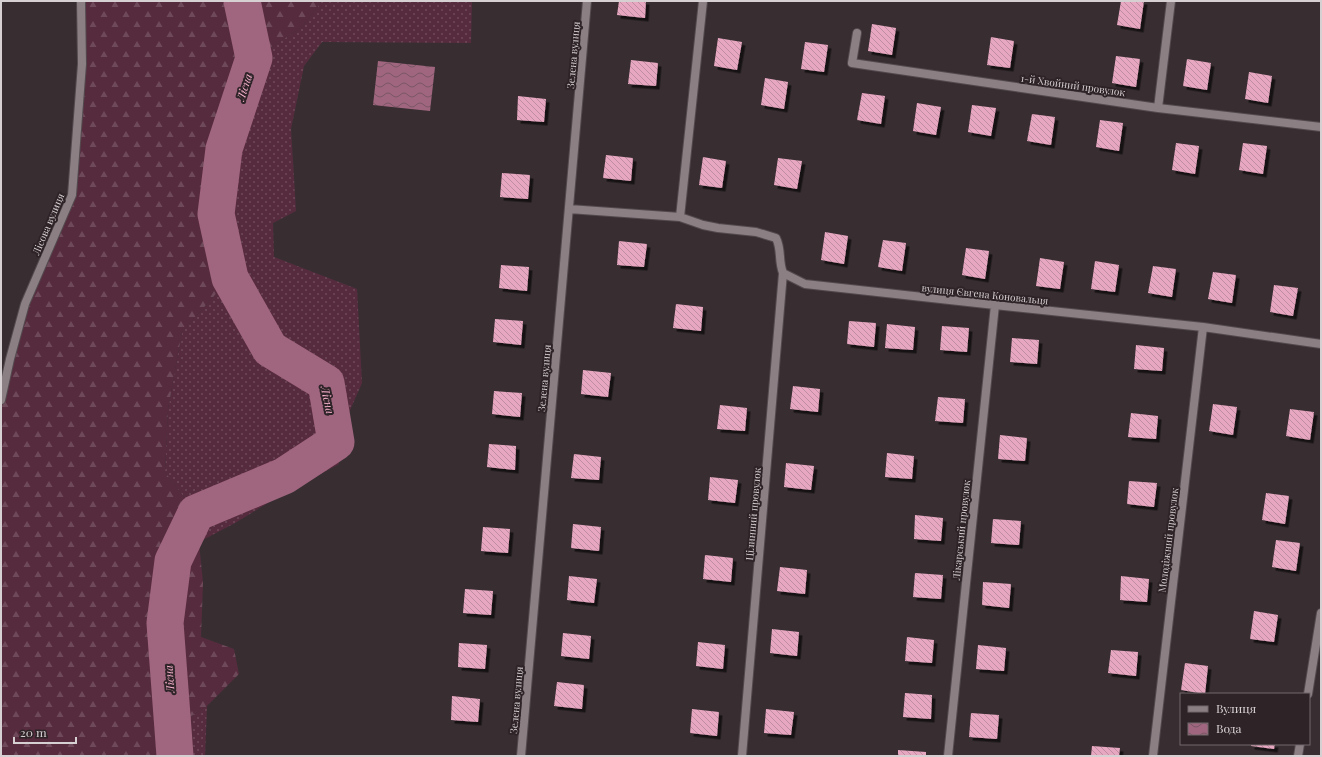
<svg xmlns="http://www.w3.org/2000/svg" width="1322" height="757" font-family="'Playfair Display',serif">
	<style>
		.grass { fill: url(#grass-dots) }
		.forest { fill: url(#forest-firs) }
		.water { fill: url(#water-waves) }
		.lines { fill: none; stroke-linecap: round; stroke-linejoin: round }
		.river { stroke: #a1667f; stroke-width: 37 }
		.building { fill: url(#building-back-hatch); filter: url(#shadow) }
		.minor-casing { stroke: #534a4e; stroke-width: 10 }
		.tertiary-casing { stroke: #534a4e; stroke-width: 10 }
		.minor { stroke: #8b7f84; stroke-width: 8 }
		.tertiary { stroke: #8b7f84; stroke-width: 8 }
		.labels { text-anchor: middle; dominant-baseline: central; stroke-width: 4; stroke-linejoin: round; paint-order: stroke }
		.street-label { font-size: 10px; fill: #d7d0d3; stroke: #2e2428 }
		.water-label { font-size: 11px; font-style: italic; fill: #fcb4d1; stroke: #2e2428 }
	</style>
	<defs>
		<pattern id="grass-dots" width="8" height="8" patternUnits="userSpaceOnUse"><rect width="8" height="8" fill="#572b3e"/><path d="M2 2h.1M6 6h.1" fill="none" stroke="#6e4959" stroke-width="1.8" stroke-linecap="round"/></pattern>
		<pattern id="forest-firs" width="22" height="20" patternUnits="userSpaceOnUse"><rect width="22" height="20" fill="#572b3e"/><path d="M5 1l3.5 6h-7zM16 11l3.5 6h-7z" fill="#6e4959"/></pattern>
		<pattern id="water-waves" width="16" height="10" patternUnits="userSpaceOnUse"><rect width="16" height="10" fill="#a1667f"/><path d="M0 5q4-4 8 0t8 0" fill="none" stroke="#7a5665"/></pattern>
		<pattern id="building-back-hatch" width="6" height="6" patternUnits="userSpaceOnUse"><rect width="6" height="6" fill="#e8a7c1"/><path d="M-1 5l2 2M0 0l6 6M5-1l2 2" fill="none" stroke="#be8da0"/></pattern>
		<filter id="shadow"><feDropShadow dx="3.5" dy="3.5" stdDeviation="0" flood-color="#0009"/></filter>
	</defs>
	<rect width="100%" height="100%" fill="#382e32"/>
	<path class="grass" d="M322 1H472L471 43 322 42 304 66 291 129 296 211 273 223 274 257 357 289 362 383 336 442 339 464 276 498 235 523 199 542 196 513 165 472 168 409 182 332 230 278 216 214 224 149 254 58 302 27Z
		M207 706 205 756H175L173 728Z"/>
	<path class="forest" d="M81 1H322L302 27 254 58 224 149 216 214 230 278 182 332 168 409 165 472 196 513 203 583 201 637 234 649 239 674 207 706 173 728 175 756H1V400L25 304 72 195Z"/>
	<path class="water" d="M378 61 435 67 430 111 373 105Z"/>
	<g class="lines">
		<path class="river" d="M175 756 165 623 173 561 196 513 284 476 336 442 326 383 270 349 230 278 216 214 224 149 254 58 242 1"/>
	</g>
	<path class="building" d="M619 1H646L645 18 617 15Z
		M1121 1H1144L1140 29 1117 25Z
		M872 24 896 28 892 55 868 51Z
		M991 37 1014 41 1010 68 987 65Z
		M718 38 742 42 737 70 714 66Z
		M805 42 828 45 824 72 801 69Z
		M1116 56 1140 59 1136 87 1112 83Z
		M1187 59 1211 63 1207 90 1183 86Z
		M631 60 658 63 656 86 628 84Z
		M1249 72 1272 76 1268 103 1245 99Z
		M765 78 788 82 784 109 761 105Z
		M862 93 885 96 881 124 857 120Z
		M518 96 546 99 544 122 517 120Z
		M917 103 941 107 936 135 913 131Z
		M972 105 996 108 991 136 968 132Z
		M1032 114 1055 117 1051 145 1027 141Z
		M1100 120 1123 123 1119 151 1096 147Z
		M1176 143 1199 146 1195 174 1172 170Z
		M1243 143 1267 146 1263 174 1239 170Z
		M606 155 633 158 631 181 603 178Z
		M703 157 726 161 722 188 699 185Z
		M778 158 802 161 797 189 774 185Z
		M502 173 530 175 528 199 500 197Z
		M825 232 848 236 844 264 821 260Z
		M883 240 906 243 902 271 878 267Z
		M619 241 647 244 644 267 617 265Z
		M966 248 989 251 985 279 962 275Z
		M1040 258 1064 262 1060 289 1036 286Z
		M1095 261 1119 265 1115 292 1091 289Z
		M501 265 529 267 527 291 499 288Z
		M1153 266 1176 269 1172 297 1148 293Z
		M1213 272 1236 275 1232 303 1208 299Z
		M1274 285 1298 288 1293 316 1270 312Z
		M676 304 703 307 701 331 673 328Z
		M495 319 523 321 521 345 493 342Z
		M849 321 876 323 874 347 847 344Z
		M887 324 915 327 913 350 885 348Z
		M942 326 969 328 967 352 940 350Z
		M1012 338 1039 340 1037 364 1010 362Z
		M1136 345 1164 348 1162 371 1134 369Z
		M583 370 611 373 608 397 581 394Z
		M793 386 820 389 818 412 790 409Z
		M494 391 522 393 520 417 492 414Z
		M938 397 965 399 963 423 935 421Z
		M1213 404 1237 407 1233 435 1209 431Z
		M720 405 747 408 745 431 717 429Z
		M1290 409 1314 412 1310 440 1286 436Z
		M1131 413 1158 416 1156 439 1128 437Z
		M1000 435 1027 438 1025 461 998 459Z
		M489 444 516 446 515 470 487 467Z
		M887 453 914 456 912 479 885 477Z
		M574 454 601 457 599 480 571 478Z
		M786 463 814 466 811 490 784 487Z
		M710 477 738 480 735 503 708 500Z
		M1129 481 1157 483 1154 507 1127 504Z
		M1266 493 1289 496 1285 524 1262 520Z
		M915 515 943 518 941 541 914 539Z
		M993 519 1021 521 1019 545 991 543Z
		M573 524 601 527 599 551 571 548Z
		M483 527 510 529 508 553 481 551Z
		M1276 540 1300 543 1296 571 1272 567Z
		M705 555 733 558 731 582 703 579Z
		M780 567 807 570 805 594 777 591Z
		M915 573 943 575 941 599 913 597Z
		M569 576 597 579 594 603 567 600Z
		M1121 576 1149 579 1147 602 1120 600Z
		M983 582 1011 584 1009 608 982 605Z
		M465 589 493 591 491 615 463 613Z
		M1254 611 1278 615 1274 642 1250 639Z
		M772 629 799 632 797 656 770 653Z
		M563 633 591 636 589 659 561 656Z
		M907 637 934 640 932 663 905 661Z
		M698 642 725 645 723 669 696 666Z
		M459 643 487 645 485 669 458 667Z
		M978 645 1006 648 1004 671 976 669Z
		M1111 650 1138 652 1136 676 1108 673Z
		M1185 663 1208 666 1205 694 1181 690Z
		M557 682 584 685 582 709 554 706Z
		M905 693 932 695 931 719 903 717Z
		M452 696 480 699 478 722 451 720Z
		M692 709 719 712 717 736 690 733Z
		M766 709 794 712 791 735 764 733Z
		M971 713 999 715 997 739 969 737Z
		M1251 744H1275L1274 749 1251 746Z
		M1092 746 1120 748 1119 756H1091Z
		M898 750 926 752V756H898Z"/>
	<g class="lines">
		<g class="minor-casing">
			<path id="minor" d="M857 33 852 63 1158 108 1321 127
				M1158 108 1171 1
				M569 209 680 217 703 225 718 228 756 232 776 238C782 250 778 260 783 273L805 284 995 305 1203 327 1321 344
				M680 217 703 1
				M1 400 10 359 25 304 72 195 82 64 81 1
				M521 756 587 1
				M742 756 783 273
				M948 756 995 305
				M1153 756 1203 327"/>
		</g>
		<g class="tertiary-casing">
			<path id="tertiary" d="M1308 694 1321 613
				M1298 756 1300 744"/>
		</g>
		<use href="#minor" class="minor"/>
		<use href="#tertiary" class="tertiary"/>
	</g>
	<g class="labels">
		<g class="street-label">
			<text transform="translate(573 55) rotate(-85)">Зелена вулиця</text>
			<text transform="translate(1073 85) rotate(8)">1-й Хвойний провулок</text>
			<text transform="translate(48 224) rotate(-67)">Лісова вулиця</text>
			<text transform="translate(985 294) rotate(6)">вулиця Євгена Коновальця</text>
			<text transform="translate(544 378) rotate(-85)">Зелена вулиця</text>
			<text transform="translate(753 514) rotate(-85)">Цілинний провулок</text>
			<text transform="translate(961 530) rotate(-84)">Лікарський провулок</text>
			<text transform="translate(1168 540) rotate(-83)">Молодіжний провулок</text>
			<text transform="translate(516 700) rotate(-85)">Зелена вулиця</text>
		</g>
		<g class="water-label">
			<text transform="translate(244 87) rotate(-72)">Лісна</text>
			<text transform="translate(328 400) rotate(78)">Лісна</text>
			<text transform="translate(169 679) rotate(-94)">Лісна</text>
		</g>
	</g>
	<rect width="1322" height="757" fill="none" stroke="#d7d0d3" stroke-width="4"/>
	<rect x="1180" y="693" width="130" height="52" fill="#2e2428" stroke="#72696c"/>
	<rect x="1188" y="706" width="20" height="6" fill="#8b7f84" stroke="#72696c"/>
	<text x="1216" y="713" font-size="12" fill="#d7d0d3">Вулиця</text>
	<rect x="1188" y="723" width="20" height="12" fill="url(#water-waves)" stroke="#72696c"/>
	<text x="1216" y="733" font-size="12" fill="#d7d0d3">Вода</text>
	<path d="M14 737v6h62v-6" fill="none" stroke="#d7d0d3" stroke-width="2"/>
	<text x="20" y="737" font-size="12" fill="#d7d0d3" stroke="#2e2428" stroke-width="3" paint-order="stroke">20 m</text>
</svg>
